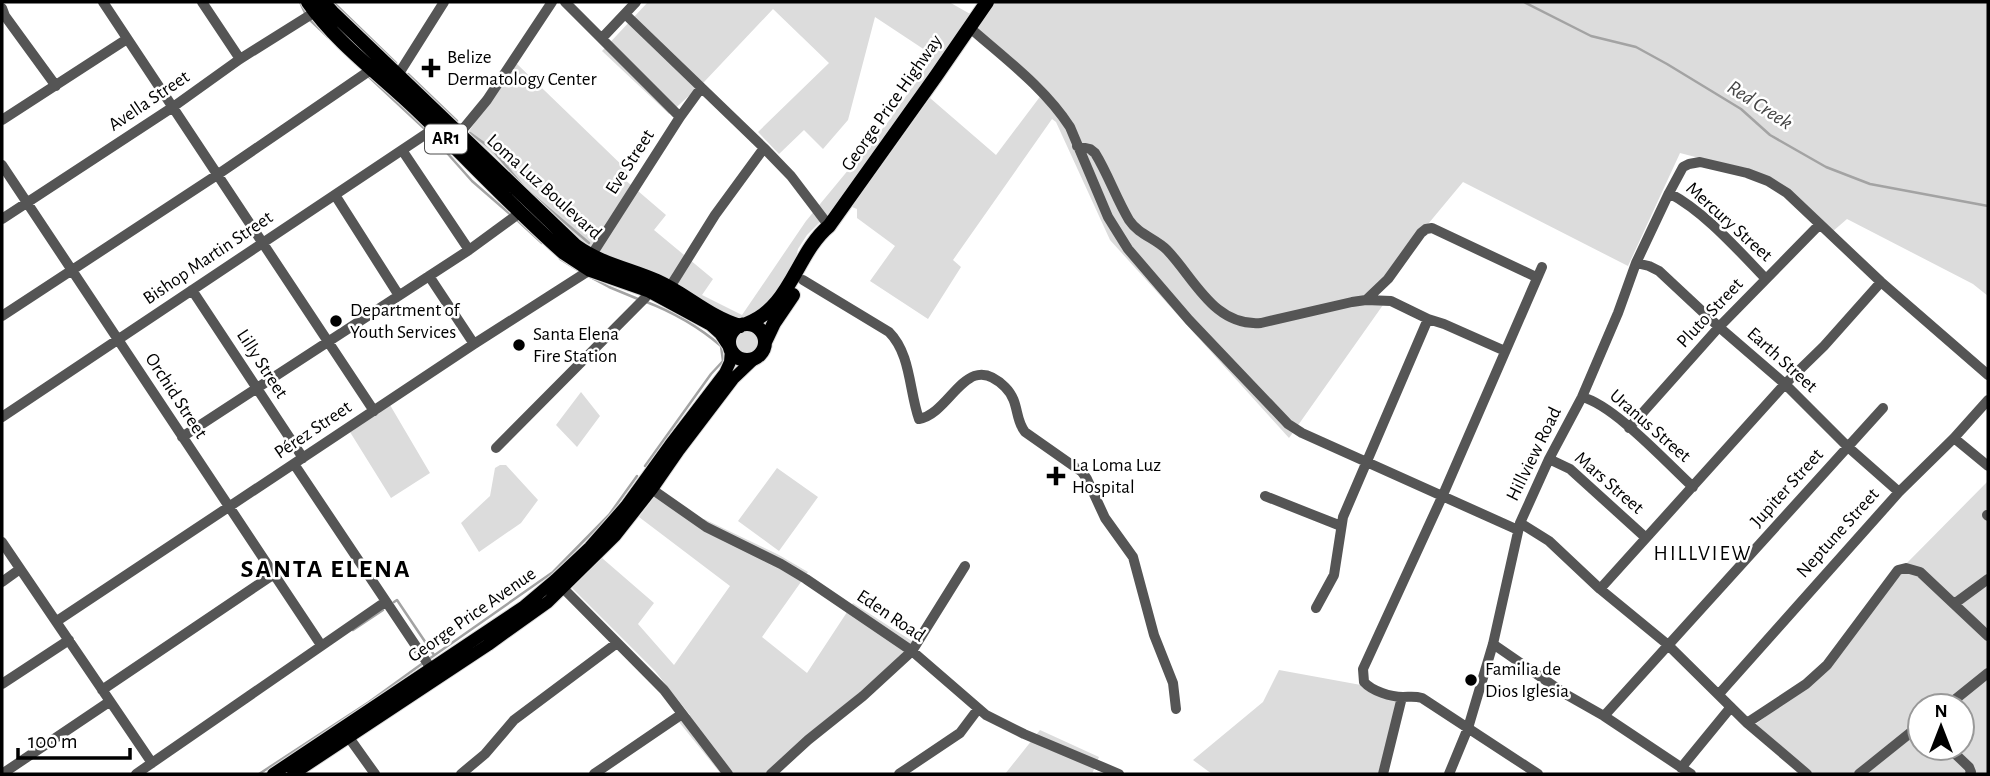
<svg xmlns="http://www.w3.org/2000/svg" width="1990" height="776" font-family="'Alegreya Sans',sans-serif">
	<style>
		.green { fill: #dcdcdc; fill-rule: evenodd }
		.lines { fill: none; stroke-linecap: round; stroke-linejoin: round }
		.stream { stroke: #a3a3a3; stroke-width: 2.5 }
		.major-casing { stroke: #dbdbdb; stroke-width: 14 }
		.highway-casing { stroke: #dbdbdb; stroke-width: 16 }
		.minor { stroke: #555; stroke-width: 10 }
		.major { stroke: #000; stroke-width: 12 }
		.highway { stroke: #000; stroke-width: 14 }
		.poi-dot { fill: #000; stroke: #fff; stroke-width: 2.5 }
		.labels { text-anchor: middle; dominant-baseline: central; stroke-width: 5; stroke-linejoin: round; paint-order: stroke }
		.shield { fill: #fff; stroke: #4c4c4c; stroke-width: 2 }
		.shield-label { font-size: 18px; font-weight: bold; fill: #000 }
		.poi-label { font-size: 19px; fill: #000; stroke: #fff; text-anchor: start }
		.street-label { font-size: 19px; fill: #000; stroke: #fff }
		.water-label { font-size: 21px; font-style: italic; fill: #444; stroke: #fff }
		.neighbourhood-label { font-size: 21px; letter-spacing: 2px; fill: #000; stroke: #fff }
		.district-label { font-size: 26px; font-weight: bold; letter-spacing: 2px; fill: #000; stroke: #fff }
	</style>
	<rect width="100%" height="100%" fill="#fff"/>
	<path class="green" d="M648 2H949L972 15 841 201 807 235 798 249 795 262 772 301 746 318H735L603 255 579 240 519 184 505 166 489 151 477 143 467 134 516 63 629 172 624 179 666 215 654 230 713 279 702 295 742 315 806 221 888 122 934 56 875 17 848 120 823 149 804 130 779 154 758 132 829 63 773 9 704 82 669 114 602 51Z
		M994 2H1988V296L1973 284 1847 219 1832 232 1782 186 1745 170 1680 153 1628 266 1463 182 1364 301 1383 305 1289 438 1110 240 1056 122 1052 119 953 260 961 267 928 319 870 281 895 246 857 218V209L852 207 930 98 996 155 1042 94 974 32Z
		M737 342a11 11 0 1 1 22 0a11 11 0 1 1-22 0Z
		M581 392 600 416 577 447 556 425Z
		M390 405 430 473 391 498 350 432Z
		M500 465H506L538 500 521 523 479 552 461 523 490 496 495 468Z
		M777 468 818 497 779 551 738 521Z
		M1988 481V772L1985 774H1812L1756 724 1826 671 1903 567ZM1920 706H1962V748H1920Z
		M659 491 701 524 704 519 779 555 808 572 762 637 807 673 853 603 915 643 774 768 781 774H721L679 722 690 715 655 671 572 588 602 558 654 603 638 624 674 665 730 586 639 517Z
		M1279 670 1361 685 1398 698 1378 774H1212L1193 760 1263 702Z
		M1040 730 1099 757 1092 774H1005Z"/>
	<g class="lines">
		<path class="stream" d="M300 2 306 15
			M333 2 396 63
			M1524 2 1591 36 1636 47 1667 64 1741 109 1770 135 1826 167 1870 184 1988 206
			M310 20 328 37
			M408 74 457 121
			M368 76 427 131
			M470 133 492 149 523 186
			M432 136 472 181 511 215
			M528 191 589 243
			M516 219 542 243
			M560 259 581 272
			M590 277 609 287 638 299
			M644 301C673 312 698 326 721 346L723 361 711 374 645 466
			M394 602 397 600 434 655
			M353 630 383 610
			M429 659 553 572 609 515 637 476
			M259 774 369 702 423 663"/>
		<g class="major-casing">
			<path id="major" d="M273 774 523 607 555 580 590 547 626 506 670 445 725 373 730 362 731 350
				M293 774 488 645 548 602 615 536 652 489 679 450 733 379 754 359"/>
		</g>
		<g class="highway-casing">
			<path id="highway" d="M308 2C337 44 382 76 418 111 467 158 513 208 564 253L590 270 650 291 711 324 721 333 729 345
				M323 2 332 12 576 246C601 264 630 269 657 281 686 294 709 317 740 326
				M746 324C791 308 796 253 829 226L936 76 987 2
				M729 342a18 18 0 1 1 36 0a18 18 0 1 1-36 0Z
				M765 342 774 323 793 295"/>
		</g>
		<path class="minor" d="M103 2 374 411
			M202 2 240 59
			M565 2 680 117
			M2 8 5 16 56 86
			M625 14 764 148 791 176 829 226
			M969 27C1004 58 1044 87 1070 127L1108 217 1128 249 1189 320 1288 424 1302 433 1518 530
			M603 37 636 2
			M398 75 444 2
			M2 120 127 39
			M459 134 487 100 552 2
			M1077 146 1090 149 1095 153C1108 174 1116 198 1129 220 1139 235 1155 238 1167 250 1194 278 1214 327 1261 323L1352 302 1366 300 1391 301 1428 319 1444 324 1505 351
			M402 150 469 250
			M2 165 321 645
			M1669 193C1705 212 1737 249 1766 279
			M335 195 398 294
			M2 219 173 107 240 59 315 12
			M591 256 680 117 701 88
			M1636 263 1649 266 1659 271 1719 327 1785 384 1848 447 1899 492
			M429 276 474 344
			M803 280 889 332C911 354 909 391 919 419 952 413 966 348 1005 387 1020 402 1014 418 1025 432L1082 472 1087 479 1105 518 1133 557 1154 635 1173 683 1176 709
			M670 287 715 215 764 148
			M192 290 303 458
			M1366 300 1388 279 1421 233 1426 229 1432 228 1536 277
			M2 316 217 175 372 69
			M1582 397C1614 405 1667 463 1693 487
			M2 417 435 128
			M1629 428 1719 327 1819 225
			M182 437 469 250 521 212
			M1954 438 1988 466
			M496 448 645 298 650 291
			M1549 459 1570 469 1645 537
			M294 464 434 673
			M646 485 706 527 781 564 806 579 912 651 986 715 1024 734 1119 774
			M1265 496 1341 526
			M1987 515 1988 516
			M1520 523 1549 541 1600 589 1667 644 1747 723 1807 774
			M2 542 152 763
			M2 582 20 569
			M558 583 664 690 728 774
			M1600 589 1785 384 1824 346 1881 282
			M1954 604 1988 579
			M1316 608 1334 575 1343 517 1428 319
			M57 621 474 344 590 270
			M1493 644 1567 695 1604 716 1691 774
			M2 684 69 640
			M102 690 274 574
			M1719 694 1899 492 1954 438 1988 400
			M1947 706 1988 673
			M1604 716 1883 408
			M1747 723 1806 684 1827 665 1898 570 1906 568 1920 572 1988 636
			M345 732 375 774
			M1949 748 1969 767 1971 772 1970 774
			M1681 768 1731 707
			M2 774 109 702
			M136 774 385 602
			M461 774 485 754 514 720 617 643
			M594 774 682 714
			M771 774 808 740 863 696 912 651 965 566
			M899 774 960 733 978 709
			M1383 774 1402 697
			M1449 774 1468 728 1493 644 1520 523 1549 459 1582 397 1618 313 1636 263 1669 193 1683 167 1689 164 1700 162 1747 173 1768 181 1787 193 1881 282 1988 375
			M1538 774 1422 698C1415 696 1410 697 1403 697 1391 697 1372 691 1364 682L1363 669 1442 497 1542 267
			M1859 774 1920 725"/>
		<use href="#major" class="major"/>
		<use href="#highway" class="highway"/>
	</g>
	<g class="poi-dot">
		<path d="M427.5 57.5h7v7h7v7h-7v7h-7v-7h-7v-7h7z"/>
		<circle cx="336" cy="321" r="7"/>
		<circle cx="519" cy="345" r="7"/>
		<path d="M1052.5 465.5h7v7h7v7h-7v7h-7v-7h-7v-7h7z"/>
		<circle cx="1471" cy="680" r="7"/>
	</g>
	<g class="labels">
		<rect class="shield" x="425" y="124.5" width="42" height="29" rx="5"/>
		<g class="shield-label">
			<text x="446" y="139">AR1</text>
		</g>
		<g class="poi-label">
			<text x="447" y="57">Belize<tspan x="447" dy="22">Dermatology Center</tspan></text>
			<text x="350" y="310">Department of<tspan x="350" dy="22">Youth Services</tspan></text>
			<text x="533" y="334">Santa Elena<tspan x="533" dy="22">Fire Station</tspan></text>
			<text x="1072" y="465">La Loma Luz<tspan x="1072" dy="22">Hospital</tspan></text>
			<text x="1485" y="669">Familia de<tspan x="1485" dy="22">Dios Iglesia</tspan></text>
		</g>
		<g class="street-label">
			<text transform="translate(149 101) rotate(-34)">Avella Street</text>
			<text transform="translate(892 103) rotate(-55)">George Price Highway</text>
			<text transform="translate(630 162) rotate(-57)">Eve Street</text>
			<text transform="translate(544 187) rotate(42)">Loma Luz Boulevard</text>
			<text transform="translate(1729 222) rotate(42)">Mercury Street</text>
			<text transform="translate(208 258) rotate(-34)">Bishop Martin Street</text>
			<text transform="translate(1710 313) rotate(-47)">Pluto Street</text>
			<text transform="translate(1782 360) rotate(42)">Earth Street</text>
			<text transform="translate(262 364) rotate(57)">Lilly Street</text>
			<text transform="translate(176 396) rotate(57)">Orchid Street</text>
			<text transform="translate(1650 426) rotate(41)">Uranus Street</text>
			<text transform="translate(313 430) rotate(-34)">Pérez Street</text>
			<text transform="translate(1534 454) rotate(-64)">Hillview Road</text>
			<text transform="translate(1609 483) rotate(41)">Mars Street</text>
			<text transform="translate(1787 488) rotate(-48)">Jupiter Street</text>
			<text transform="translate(1838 533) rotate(-48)">Neptune Street</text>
			<text transform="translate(472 615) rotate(-35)">George Price Avenue</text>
			<text transform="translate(891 616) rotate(34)">Eden Road</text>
		</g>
		<g class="water-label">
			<text transform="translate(1760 105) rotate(33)">Red Creek</text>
		</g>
		<g class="neighbourhood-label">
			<text x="1703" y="553">HILLVIEW</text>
		</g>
		<g class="district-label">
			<text x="326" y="569">SANTA ELENA</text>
		</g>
	</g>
	<rect width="1990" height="776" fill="none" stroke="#000000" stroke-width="7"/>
	<g transform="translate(1941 727)"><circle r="33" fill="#ffffff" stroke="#999999" stroke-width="2"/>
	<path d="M0-5L12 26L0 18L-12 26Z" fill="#000000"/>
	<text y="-10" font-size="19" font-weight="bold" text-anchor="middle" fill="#000000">N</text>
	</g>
	<path d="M18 748v10h112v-10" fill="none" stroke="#000000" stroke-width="3.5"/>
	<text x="28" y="748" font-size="21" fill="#000000" stroke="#ffffff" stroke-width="5" paint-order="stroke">100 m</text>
</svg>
